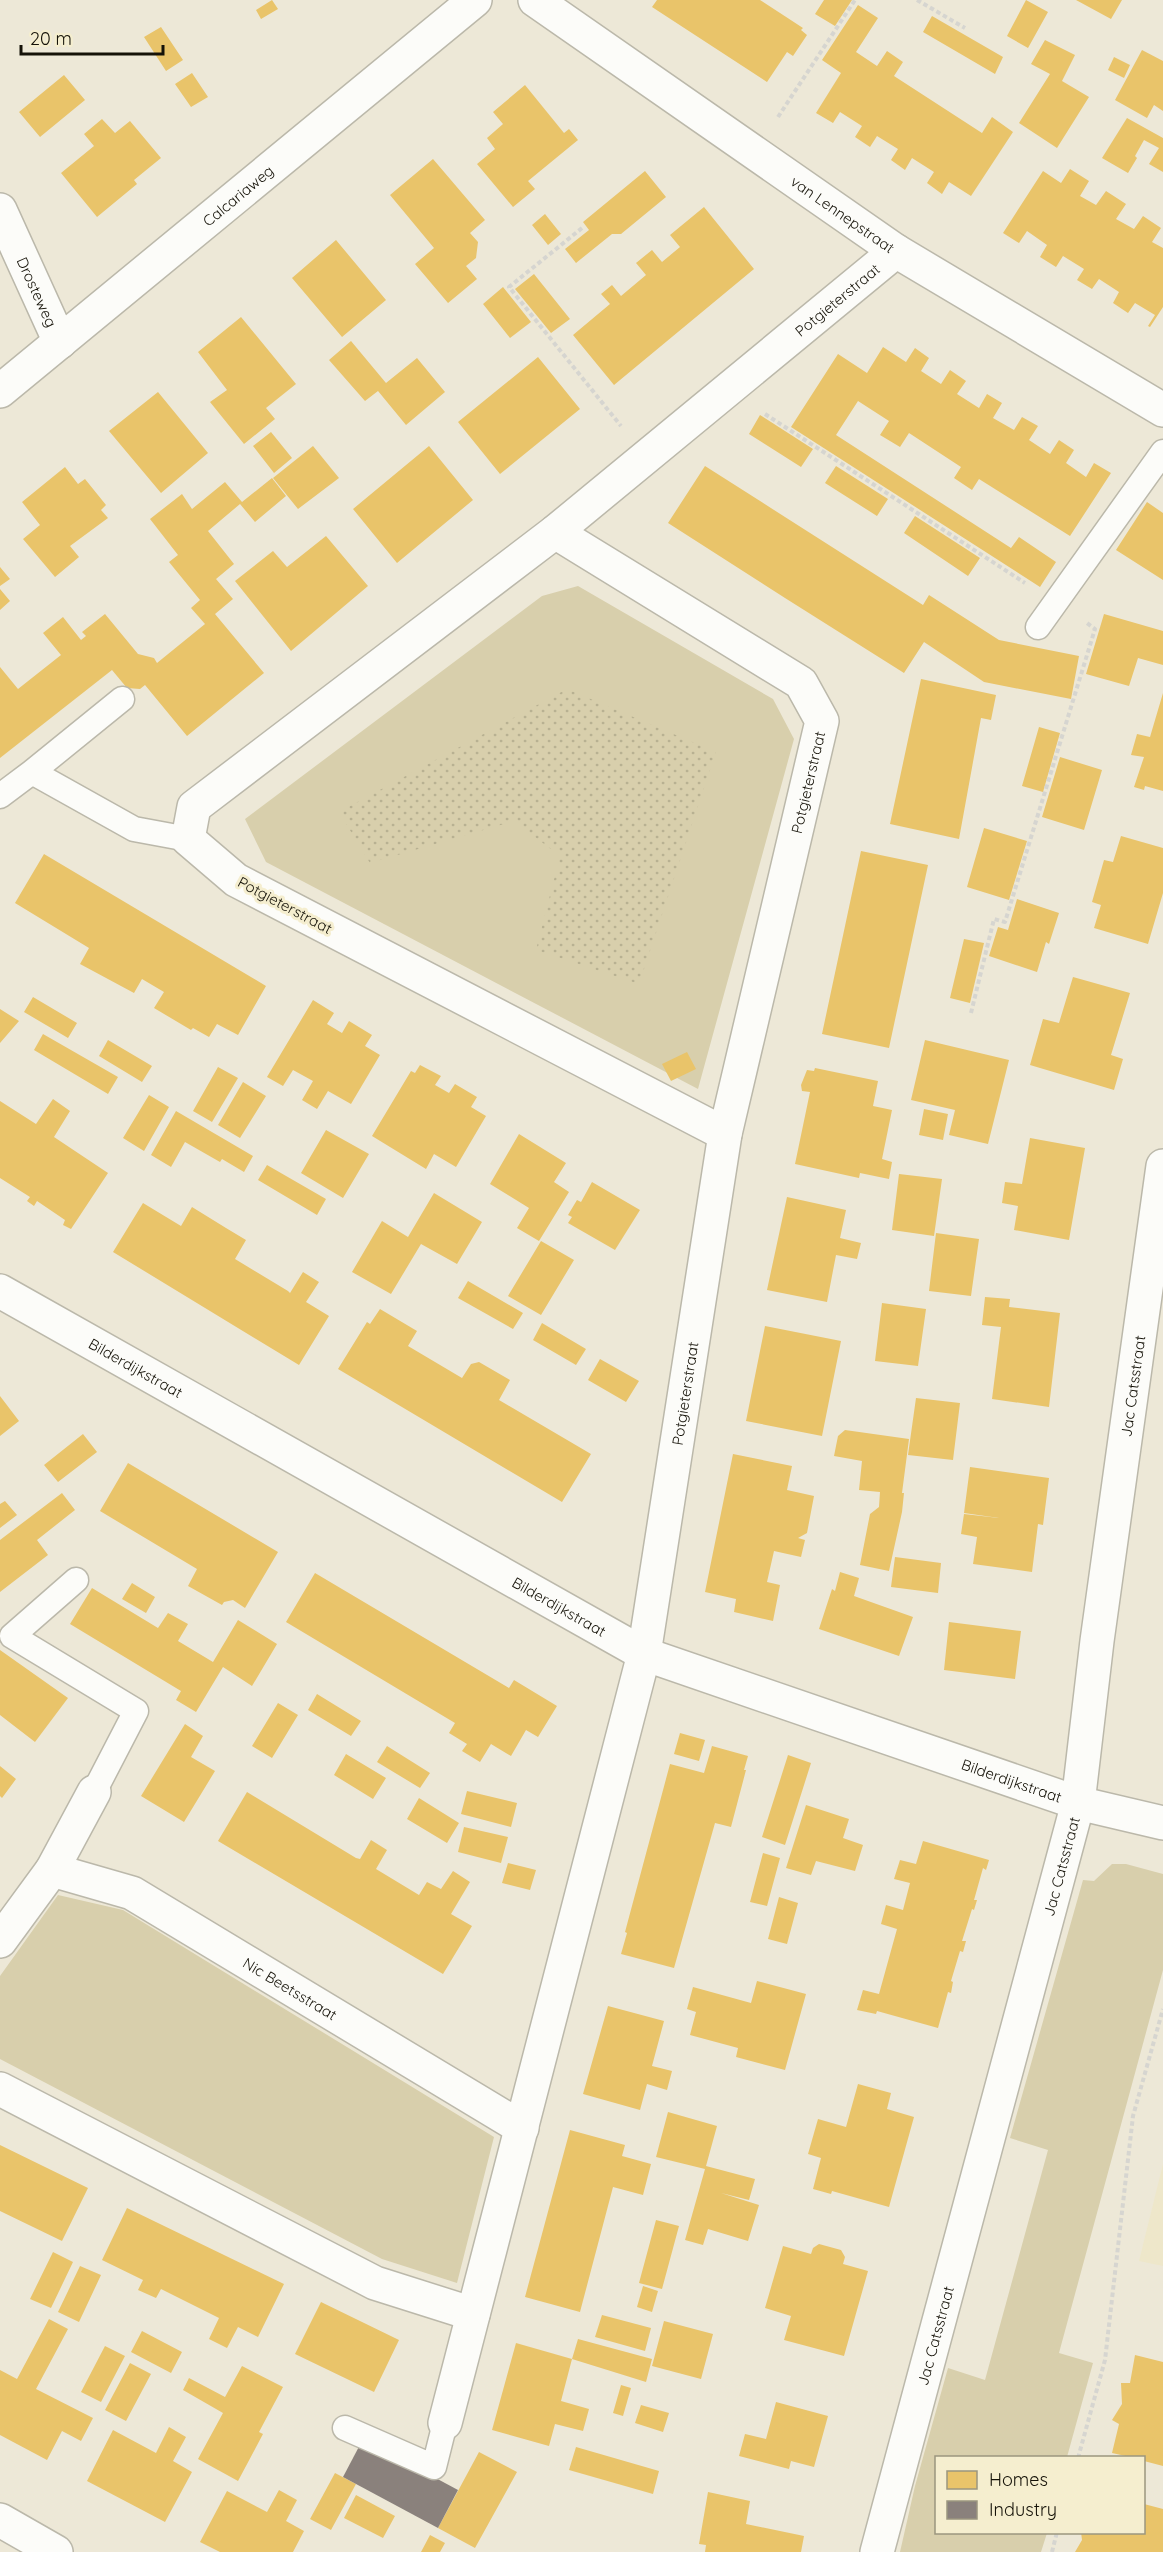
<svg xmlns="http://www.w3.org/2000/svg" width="1163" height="2552" font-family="Quicksand,sans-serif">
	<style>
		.built { fill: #eee7ca }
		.green { fill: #d8cfac }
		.park { fill: url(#park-dots) }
		.homes { fill: #e9c46a }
		.industry { fill: #8a817c }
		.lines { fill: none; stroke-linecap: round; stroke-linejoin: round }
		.service-casing { stroke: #bbb8aa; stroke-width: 27 }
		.minor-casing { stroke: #bbb8aa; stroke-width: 36 }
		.path { stroke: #d6d5d0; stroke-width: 4; stroke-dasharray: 4.5 3; stroke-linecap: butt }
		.service { stroke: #fcfcf9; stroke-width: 24 }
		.minor { stroke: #fcfcf9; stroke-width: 33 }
		.labels { text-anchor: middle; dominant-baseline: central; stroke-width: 6; stroke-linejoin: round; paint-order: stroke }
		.street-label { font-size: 15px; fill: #151208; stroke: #f5eecf }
	</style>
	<defs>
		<pattern id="park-dots" width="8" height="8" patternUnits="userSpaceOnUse" patternTransform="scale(1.5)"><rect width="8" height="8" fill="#d8cfac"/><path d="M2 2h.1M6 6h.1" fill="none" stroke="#b8b192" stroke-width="1.8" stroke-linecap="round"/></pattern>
	</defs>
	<rect width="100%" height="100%" fill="#ede8d7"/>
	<path class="built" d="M1163 2164V2266L1139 2261Z"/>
	<path class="green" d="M578 586 773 699 794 739 698 1089 266 862 245 819 542 596Z
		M1112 1864H1126L1163 1874V1970L1059 2353 1093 2363 1067 2457 936 2458V2532L1047 2533 1041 2552H900L915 2486 948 2368 985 2380 1048 2150 1010 2138 1083 1880 1094 1881Z
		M58 1895 123 1910 494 2137 457 2283 382 2259 0 2059V1976Z"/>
	<path class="park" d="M567 689 716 752 639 984 536 950 560 856 514 821 370 863 339 812Z"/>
	<path class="homes" d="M272 0 278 9 261 19 256 10Z
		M657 0H760L803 28 801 30 807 35 793 56 787 52 767 82 652 7Z
		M824 0H852L835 26 815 14Z
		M1026 0 1048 12 1028 48 1007 36Z
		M1076 0H1122L1111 19Z
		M858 5 878 18 856 52 877 66 887 51 903 62 894 76 982 133 992 117 1013 132 971 196 949 182 942 194 927 183 934 172 912 158 905 170 891 160 898 149 877 136 870 147 855 137 862 126 840 112 833 123 816 113 841 73 822 60Z
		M932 16 1003 57 995 74 923 32Z
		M161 27 183 60 166 71 144 37Z
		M1045 40 1075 55 1062 81 1089 97 1057 148 1019 123 1050 74 1031 64Z
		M1142 50 1163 61V111L1154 105 1147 118 1115 100Z
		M1114 57 1130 65 1124 78 1108 70Z
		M192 73 208 97 191 107 175 84Z
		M64 75 85 100 40 137 19 112Z
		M525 85 564 133 569 129 578 140 528 181 535 189 513 207 477 164 495 149 487 138 503 124 493 112Z
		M1127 118 1163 138V172L1149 164 1159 148 1144 140 1135 156 1137 158 1128 173 1102 158Z
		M102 119 115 133 130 121 161 158 134 180 137 184 97 217 61 173 94 146 84 134Z
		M433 159 485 220 470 233 478 242 476 258 466 266 477 279 448 303 415 264 434 248 390 195Z
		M1070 169 1089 181 1080 196 1096 205 1106 191 1126 204 1116 219 1134 229 1143 216 1161 228 1152 242 1163 248V307L1150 327 1148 326 1155 315 1135 303 1128 313 1113 303 1119 292 1099 279 1092 289 1077 280 1084 269 1063 256 1056 267 1040 257 1047 245 1027 231 1019 243 1003 233 1043 171 1061 183Z
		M645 171 666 197 621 234H612L576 263 565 249 589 230 583 222Z
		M704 207 754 269 614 385 573 335 610 304 601 294 612 285 621 296 646 275 636 263 652 250 662 262 680 247 670 235Z
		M545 214 561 234 548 245 532 225Z
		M336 240 386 300 342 337 292 278Z
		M534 274 570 319 551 333 515 289Z
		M503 287 531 322 510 338 483 304Z
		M241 317 296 384 266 408 275 419 244 444 210 402 227 390 198 352Z
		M351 341 386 383 417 358 445 392 406 425 378 391 365 401 329 360Z
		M883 347 906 362 915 348 929 358 921 371 941 384 950 370 966 381 957 394 979 408 987 394 1002 403 993 418 1014 430 1022 417 1038 426 1029 440 1050 454 1059 440 1074 450 1066 463 1086 477 1094 463 1111 473 1070 536 979 479 972 490 954 478 961 467 909 433 900 447 880 435 889 421 858 401 836 435 1011 548 1019 537 1056 562 1040 587 791 427 838 354 867 373Z
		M538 357 580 409 500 474 458 422Z
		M158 392 208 453 161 493 109 431Z
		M760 415 813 449 801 467 749 434Z
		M271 432 292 458 274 473 253 446Z
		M313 446 339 478 298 509 273 478Z
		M429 446 473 500 397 563 353 509Z
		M705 466 923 605 929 595 999 640 1079 656 1071 699 984 682 924 642 904 673 785 598 668 523Z
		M836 466 888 499 877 516 825 483Z
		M65 467 78 484 85 479 106 505 101 510 108 518 70 546 79 557 55 577 23 539 40 525 22 502Z
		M272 478 286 496 255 522 240 504 208 531 234 564 216 579 233 599 215 614 264 673 187 736 145 685 140 689 127 688 112 670 0 758V667L18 689 61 655 43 633 63 617 81 640 86 636 82 632 105 614 138 654 154 658 157 663 205 624 191 608 200 600 169 562 178 555 150 519 182 494 192 509 225 482 242 502Z
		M1147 502 1163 513V580L1116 550Z
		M915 516 980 558 968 576 904 533Z
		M326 536 368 586 291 651 235 581 273 551 287 567Z
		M0 567 10 579 0 586Z
		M0 589 10 601 0 610Z
		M1104 614 1163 631V665L1138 658 1129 686 1086 674Z
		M921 679 996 695 991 720 981 718 959 839 890 824Z
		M1163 693V791L1145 786 1144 790 1134 787 1144 757 1131 755 1137 734 1150 737Z
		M1039 727 1060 733 1043 792 1022 786Z
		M1060 757 1102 770 1084 830 1042 817Z
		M984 828 1027 841 1009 900 967 887Z
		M1121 836 1163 848V893L1148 944 1094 928 1101 905 1092 902 1104 860 1113 862Z
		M861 851 928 865 889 1048 822 1034Z
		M44 854 266 986 238 1035 217 1024 209 1037 193 1028 191 1030 154 1008 164 992 142 979 134 993 80 964 89 948 15 903Z
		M1017 899 1059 913 1049 944 1046 942 1037 972 989 956 998 927 1008 930Z
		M964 939 984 943 970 1003 950 998Z
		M1073 977 1130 993 1111 1055 1123 1059 1114 1090 1030 1065 1043 1019 1059 1023Z
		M33 997 77 1023 68 1038 24 1012Z
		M313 1000 334 1013 327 1024 342 1033 349 1021 372 1035 365 1046 380 1055 351 1104 328 1091 317 1109 302 1100 313 1081 293 1070 283 1086 267 1077Z
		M0 1009 19 1021 0 1043Z
		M43 1034 118 1077 108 1094 34 1050Z
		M108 1040 152 1066 142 1082 99 1056Z
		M925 1040 1009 1060 988 1144 949 1135 955 1110 911 1100Z
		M687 1052 696 1069 671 1081 662 1064Z
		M420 1065 441 1076 435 1085 449 1093 455 1084 477 1097 471 1107 486 1116 456 1167 434 1154 426 1169 372 1136 411 1071 415 1073Z
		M218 1067 238 1078 212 1122 193 1111Z
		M815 1068 878 1081 873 1106 892 1110 882 1159 892 1162 889 1179 860 1173 859 1178 795 1164 810 1092 802 1091 801 1085 807 1070 814 1071Z
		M243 1082 266 1096 240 1138 218 1125Z
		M149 1095 169 1107 144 1151 123 1138Z
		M53 1099 70 1111 54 1137 108 1173 71 1229 63 1225 65 1220 37 1201 34 1206 27 1201 30 1197 0 1178V1101L36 1124Z
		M924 1109 948 1114 943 1140 919 1135Z
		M176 1111 253 1156 244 1172 222 1159 220 1162 185 1142 171 1167 151 1155Z
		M326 1130 369 1154 343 1198 301 1173Z
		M519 1134 566 1163 554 1182 569 1192 539 1241 517 1228 529 1208 490 1184Z
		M1030 1138 1085 1148 1069 1240 1014 1230 1018 1206 1002 1203 1005 1182 1022 1184Z
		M267 1165 326 1199 317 1215 258 1180Z
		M899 1174 942 1179 934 1236 892 1230Z
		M592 1182 640 1210 615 1250 568 1223 572 1217 568 1215 577 1200 581 1202Z
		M434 1193 482 1222 457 1264 421 1244 391 1294 352 1272 382 1221 408 1237Z
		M787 1197 846 1210 840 1238 861 1243 857 1259 836 1255 827 1302 767 1290Z
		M143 1203 181 1226 192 1207 226 1228 246 1240 235 1259 288 1291 290 1293 303 1272 319 1282 306 1302 329 1316 299 1365 113 1252Z
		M936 1233 979 1239 971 1296 929 1291Z
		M541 1241 574 1260 541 1315 508 1296Z
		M468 1281 523 1313 513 1329 458 1298Z
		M985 1297 1010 1299 1009 1307 1060 1313 1049 1407 992 1399 1001 1327 982 1325Z
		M882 1303 926 1309 918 1366 875 1361Z
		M380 1309 417 1331 408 1346 462 1378 471 1364 479 1362 510 1380 499 1400 591 1454 562 1502 338 1369 367 1322 370 1324Z
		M542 1323 586 1349 576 1365 533 1340Z
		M765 1326 841 1341 822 1436 746 1421Z
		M600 1359 639 1381 626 1402 588 1380Z
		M0 1396 19 1421 0 1436Z
		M916 1398 960 1403 953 1460 908 1455Z
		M845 1430 909 1439 902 1493H904L902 1512 889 1571 860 1565 870 1514 879 1507 880 1492 859 1490 862 1461 834 1456 838 1436Z
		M83 1434 97 1452 58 1482 44 1465Z
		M733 1454 792 1466 787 1490 814 1496 807 1533 798 1538 805 1540 801 1557 774 1551 767 1582 780 1585 773 1621 734 1612 736 1599 705 1592Z
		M128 1463 278 1552 245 1608 233 1600 224 1602 222 1605 188 1586 197 1569 100 1511Z
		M970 1467 1049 1478 1043 1525 1038 1524 1032 1572 973 1564 977 1537 961 1534 964 1514 999 1518 964 1513Z
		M62 1493 75 1510 37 1540 48 1555 0 1592V1540Z
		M5 1501 17 1515 0 1528V1504Z
		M895 1557 941 1563 938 1593 891 1587Z
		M840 1572 859 1578 854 1596 913 1617 899 1656 819 1629 832 1589 835 1591Z
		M315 1573 509 1688 514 1680 557 1706 538 1737 526 1730 511 1756 491 1744 480 1762 462 1751 467 1744 449 1733 455 1723 286 1622Z
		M132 1583 155 1597 146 1613 122 1599Z
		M92 1588 158 1628 168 1613 188 1624 178 1641 213 1662 238 1620 277 1644 252 1686 223 1667 196 1712 176 1700 181 1691 70 1624Z
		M949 1622 1021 1631 1015 1679 944 1670Z
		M0 1650 68 1698 35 1742 0 1715Z
		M317 1694 361 1721 351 1736 308 1710Z
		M278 1703 298 1715 272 1758 252 1746Z
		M185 1724 203 1736 191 1757 215 1771 184 1822 141 1796Z
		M680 1733 705 1740 699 1761 674 1754Z
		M387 1746 430 1773 420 1788 377 1762Z
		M712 1746 748 1756 744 1770H746L731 1827 715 1823 674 1968 621 1954 627 1933 625 1932 670 1764 704 1773Z
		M346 1754 386 1778 373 1799 334 1775Z
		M788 1755 811 1763 785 1845 762 1837Z
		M0 1766 16 1779 2 1798 0 1796Z
		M467 1791 517 1803 511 1827 461 1814Z
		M247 1792 356 1858 360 1859 371 1840 387 1850 376 1869 419 1895 427 1882 441 1889 453 1871 470 1882 451 1914 472 1926 443 1974 218 1841Z
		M419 1798 459 1823 447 1843 407 1819Z
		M806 1805 849 1819 843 1838 863 1845 855 1871 816 1861 811 1875 786 1868Z
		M464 1827 508 1837 501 1863 458 1852Z
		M923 1841 989 1860 986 1870 983 1868 974 1900H977L974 1910 972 1909 962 1941H966L963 1952 960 1951 951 1981 953 1982 951 1993 948 1992 938 2028 877 2011 876 2014 857 2010 863 1990 879 1994 897 1929 881 1924 886 1905 903 1910 910 1883 894 1879 900 1860 916 1864Z
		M763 1853 780 1858 767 1906 750 1902Z
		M508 1863 536 1870 530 1890 502 1883Z
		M779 1897 798 1903 787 1944 768 1939Z
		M757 1981 806 1994 785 2070 736 2057 738 2048 690 2035 696 2012 687 2009 693 1987 751 2003Z
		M608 2006 664 2021 652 2066 672 2071 667 2090 647 2084 640 2110 583 2094Z
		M858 2084 891 2093 887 2109 914 2117 889 2207 832 2191 831 2194 813 2189 821 2158 808 2154 818 2119 846 2127Z
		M668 2112 717 2126 706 2166 755 2179 749 2200 721 2193 759 2205 748 2241 708 2229 703 2245 685 2240 705 2169 656 2157Z
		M570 2130 625 2145 622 2156 651 2164 643 2195 613 2187 580 2312 525 2297Z
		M0 2145 88 2188 62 2241 0 2211Z
		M127 2208 284 2284 258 2337 238 2327 227 2348 209 2339 219 2318 161 2289 156 2298 138 2290 143 2280 102 2260Z
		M656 2220 679 2226 662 2289 639 2283Z
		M819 2244 841 2250 845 2257 843 2264 868 2271 844 2356 784 2340 791 2316 765 2308 783 2246 811 2254 813 2248Z
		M53 2252 73 2262 51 2308 30 2299Z
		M80 2266 101 2275 79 2322 58 2312Z
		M643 2286 658 2291 652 2312 637 2307Z
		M321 2302 399 2340 374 2392 295 2354Z
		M602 2315 651 2328 645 2351 595 2337Z
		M49 2319 68 2329 36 2389 93 2418 81 2441 62 2431 47 2460 0 2435V2370L17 2379Z
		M664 2321 713 2334 701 2379 652 2366Z
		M142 2331 182 2352 171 2373 131 2352Z
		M578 2339 652 2359 646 2382 572 2359Z
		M516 2343 572 2359 561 2401 589 2409 583 2431 555 2424 549 2446 492 2430Z
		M105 2346 125 2356 101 2402 81 2392Z
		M1135 2355 1163 2362V2466L1144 2461 1143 2457H1130L1112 2453 1119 2424 1112 2420 1122 2404 1121 2383H1130Z
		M130 2363 151 2374 126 2421 105 2410Z
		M242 2366 283 2387 259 2432 263 2434 238 2481 198 2459 223 2413 183 2390 189 2378 225 2397Z
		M621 2385 631 2388 623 2416 613 2413Z
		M776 2402 828 2416 814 2467 791 2461 789 2469 739 2456 745 2434 766 2439Z
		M641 2405 669 2413 663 2432 635 2423Z
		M169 2427 186 2437 173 2461 192 2472 165 2522 87 2481 113 2430 156 2453Z
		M576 2447 659 2471 653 2494 569 2470Z
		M479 2452 517 2472 475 2548 438 2528Z
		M335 2473 356 2484 331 2530 310 2519Z
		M279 2490 297 2500 286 2521 304 2531 293 2552H220L200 2542 227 2491 267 2512Z
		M708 2492 750 2501 746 2524 804 2536 801 2552H705L706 2545 699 2544Z
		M356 2495 395 2516 383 2538 344 2518Z
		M1144 2504 1163 2509V2552H1075L1082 2540 1081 2532H1144Z
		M430 2535 445 2543 440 2552H421Z"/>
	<path class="industry" d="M363 2439 458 2490 438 2528 343 2477Z"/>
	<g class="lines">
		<g class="service-casing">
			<path id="service" d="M1038 627 1163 452
				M32 772 122 699
				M0 796 32 772 134 829 188 839
				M76 1580 12 1636 136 1711 94 1792
				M345 2428 434 2467 445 2423"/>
		</g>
		<g class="minor-casing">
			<g id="minor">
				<path id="s1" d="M535 0 896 251 1163 410"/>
				<path id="s2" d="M0 210 60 342"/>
				<path id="s3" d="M0 391 475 0"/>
				<path id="s4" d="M725 1134 236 880 188 839 194 807 555 532 896 251"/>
				<path id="s5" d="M0 1291 644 1654 1078 1803 1163 1823"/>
				<path id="s6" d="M52 1870 132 1893 522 2128"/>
				<path d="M0 1941 52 1870 94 1792"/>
				<path d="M0 2089 375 2283 473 2314"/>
				<path id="s7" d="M445 2423 644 1654 725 1134 822 721 801 683 555 532"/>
				<path d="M0 2520 56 2552"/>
				<path id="s8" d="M877 2552 1078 1803 1097 1641 1163 1166"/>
			</g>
		</g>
		<path class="path" d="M917 0 965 28
			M778 117 855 0
			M582 228 509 287 621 426
			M765 414 1025 583
			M971 1013 994 919 1005 922 1095 629 1087 623
			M1078 2458 1105 2360 1133 2116 1163 2009
			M1052 2552 1057 2532"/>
		<use href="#service" class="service"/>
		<use href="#minor" class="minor"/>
	</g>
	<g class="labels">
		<g class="street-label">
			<text stroke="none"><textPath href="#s3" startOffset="308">Calcariaweg</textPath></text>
			<text stroke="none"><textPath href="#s1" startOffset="375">van Lennepstraat</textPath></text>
			<text stroke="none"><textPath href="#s2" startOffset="90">Drosteweg</textPath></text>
			<text stroke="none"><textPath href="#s4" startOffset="1466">Potgieterstraat</textPath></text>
			<text stroke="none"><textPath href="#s7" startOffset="1682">Potgieterstraat</textPath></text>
			<text transform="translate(285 905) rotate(28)">Potgieterstraat</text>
			<text stroke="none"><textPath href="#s5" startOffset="156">Bilderdijkstraat</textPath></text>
			<text stroke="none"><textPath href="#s8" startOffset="1196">Jac Catsstraat</textPath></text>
			<text stroke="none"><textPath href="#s7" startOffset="1058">Potgieterstraat</textPath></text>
			<text stroke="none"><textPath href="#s5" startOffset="642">Bilderdijkstraat</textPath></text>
			<text stroke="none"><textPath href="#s5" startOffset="1128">Bilderdijkstraat</textPath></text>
			<text stroke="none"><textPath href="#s8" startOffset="710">Jac Catsstraat</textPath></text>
			<text stroke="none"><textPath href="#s6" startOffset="268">Nic Beetsstraat</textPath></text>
			<text stroke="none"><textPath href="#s8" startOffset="224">Jac Catsstraat</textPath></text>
		</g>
	</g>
	<rect x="935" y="2456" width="210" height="78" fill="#f5eecf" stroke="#9b967f" stroke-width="1.5"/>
	<rect x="947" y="2471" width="30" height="18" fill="#e9c46a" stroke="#9b967f" stroke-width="1.5"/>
	<text x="989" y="2486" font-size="18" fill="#151208">Homes</text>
	<rect x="947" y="2501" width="30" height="18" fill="#8a817c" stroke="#9b967f" stroke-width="1.5"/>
	<text x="989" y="2516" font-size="18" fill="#151208">Industry</text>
	<path d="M21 45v9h142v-9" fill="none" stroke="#151208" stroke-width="3"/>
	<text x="30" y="45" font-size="18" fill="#151208" stroke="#f5eecf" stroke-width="4.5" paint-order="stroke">20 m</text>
</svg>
